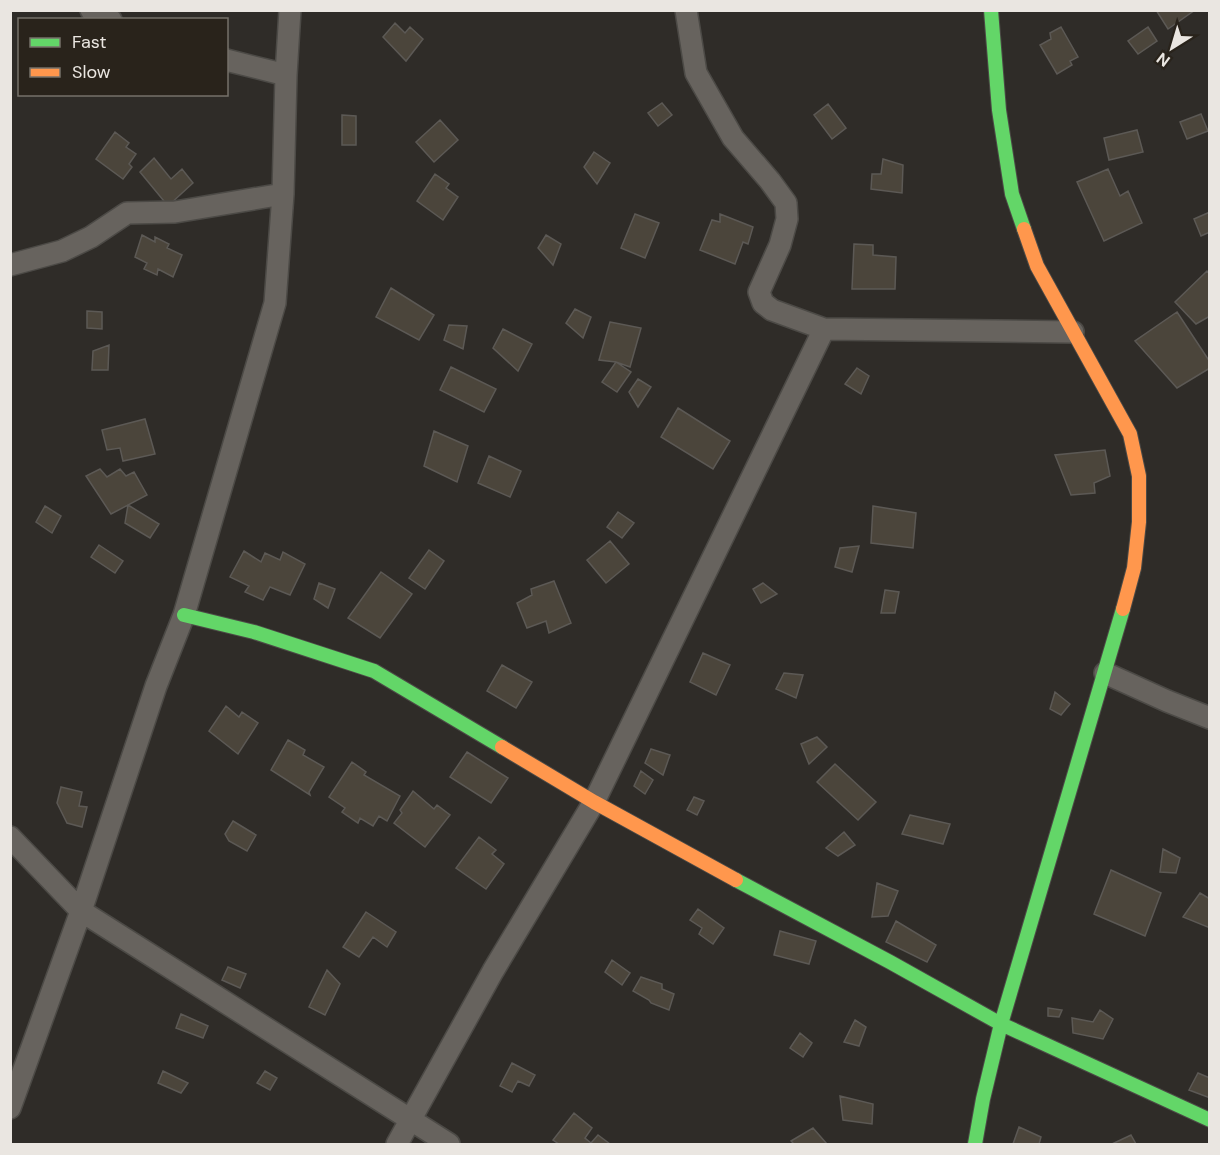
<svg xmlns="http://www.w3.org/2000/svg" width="1220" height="1155" font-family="'DM Sans',sans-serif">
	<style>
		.building { fill: #4b453b; stroke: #5c5955; stroke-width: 1.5 }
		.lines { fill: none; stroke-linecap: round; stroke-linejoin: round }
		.street-casing { stroke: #4c4a46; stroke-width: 24 }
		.fast-casing { stroke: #4c4a46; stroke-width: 16 }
		.slow-casing { stroke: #4c4a46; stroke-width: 16 }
		.street { stroke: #67635e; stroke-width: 21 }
		.fast { stroke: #63d668; stroke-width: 14 }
		.slow { stroke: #ff974d; stroke-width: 14 }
	</style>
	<rect width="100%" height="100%" fill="#2f2c28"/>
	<path class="building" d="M1156 10H1195L1168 29Z
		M395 23 405 33 410 27 423 39 406 61 383 37Z
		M1061 27 1078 57 1070 61 1072 65 1057 74 1040 45 1051 39 1050 33Z
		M1148 27 1157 41 1138 54 1128 41Z
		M662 103 672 115 658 126 648 113Z
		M828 104 846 128 832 139 814 115Z
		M1201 114 1208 131 1187 139 1180 122Z
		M342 115 356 116V145H342Z
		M440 120 458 140 434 162 416 142Z
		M1137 130 1143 152 1109 160 1104 138Z
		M115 132 129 143 126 147 136 154 129 164 132 167 123 179 96 159Z
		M594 152 610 163 597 184 584 167Z
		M154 158 171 179 182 169 193 183 168 206 140 172Z
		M883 159 903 165 902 193 871 189 872 174H881Z
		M1108 169 1120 196 1128 191 1142 223 1104 241 1077 182Z
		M435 174 449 184 446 188 458 197 443 220 417 201Z
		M1210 212V232L1201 236 1194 219Z
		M635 214 659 223 645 258 621 248Z
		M720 214 753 227 748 244 743 242 735 264 700 250 712 220 720 222Z
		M142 235 155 242V237L169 244 167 248 182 255 173 277 158 269 157 275 144 269 147 263 135 257Z
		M546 235 561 244 553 265 538 248Z
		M854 244 873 245V255L896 257 895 289H852Z
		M1207 271 1210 274V316L1196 324 1175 302Z
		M391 288 434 315 419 340 376 317Z
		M575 309 591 317 583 338 566 323Z
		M87 311 102 312V329L87 328Z
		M1177 312 1210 362V368L1177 388 1135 341Z
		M610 322 641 328 630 367 616 362 599 360Z
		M449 325 467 326 463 349 444 340Z
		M503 329 532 344 518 371 493 348Z
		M109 345 108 370H92L93 351Z
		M616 362 631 372 617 392 602 382Z
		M451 367 496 389 484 412 440 390Z
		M857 368 869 376 861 394 845 384Z
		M638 379 651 387 638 407 629 392Z
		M678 408 730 441 713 469 661 437Z
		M145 419 155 454 123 461 120 448 107 450 102 430Z
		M434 431 468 446 457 482 424 466Z
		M1105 450 1110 476 1094 483 1095 493 1071 495 1055 455Z
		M489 456 521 471 510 497 478 483Z
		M100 469 107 477 120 469 126 476 134 472 147 495 111 514 86 476Z
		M128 505 159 524 150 538 125 523Z
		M45 506 61 516 52 533 36 522Z
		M873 506 916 513 913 548 871 543Z
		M618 512 634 523 622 538 607 527Z
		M610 541 629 564 606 583 587 560Z
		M99 545 123 561 115 573 91 557Z
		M859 546 852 572 835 567 840 548Z
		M429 550 444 561 425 589 409 578Z
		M244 551 261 562 265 553 280 560 283 552 305 564 290 595 270 587 263 600 245 592 249 586 230 577Z
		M381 572 412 594 380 638 348 618Z
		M554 581 571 623 549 633 546 621 527 628 517 603 532 595 531 589Z
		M319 583 335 589 328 608 314 599Z
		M763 583 777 594 761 603 753 589Z
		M885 590 899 592 895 613H881Z
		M703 653 730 665 716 695 690 682Z
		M502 665 532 682 516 708 487 691Z
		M784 673 803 675 796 698 776 689Z
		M1055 692 1070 704 1061 715 1050 709Z
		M226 706 239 717 242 712 258 723 238 754 209 731Z
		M817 737 827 747 809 764 801 744Z
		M288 740 305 750 303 755 324 767 309 792 310 795 271 770Z
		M651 749 670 755 663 775 645 763Z
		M467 752 508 778 491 803 450 777Z
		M352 762 366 772 364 775 400 796 387 821 379 816 373 826 360 818 358 823 342 812 345 808 329 797Z
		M835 764 876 802 858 820 817 782Z
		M641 771 653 780 645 794 634 786Z
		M61 787 82 792 79 806 87 807 82 827 67 823 57 803Z
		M413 791 434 809 437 805 450 815 425 847 394 823 402 813 400 810Z
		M694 797 704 801 697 815 687 810Z
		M910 815 950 824 943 844 902 834Z
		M233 821 256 835 247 851 229 841 225 834Z
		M844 832 855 845 838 856 826 848Z
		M479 837 496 850 492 854 504 864 486 889 456 868Z
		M1163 849 1180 858 1176 873 1160 872Z
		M1111 870 1161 893 1145 936 1094 914Z
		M877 883 898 891 888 916 872 917Z
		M1200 893 1210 899V928L1183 917Z
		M698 909 724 928 713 944 699 934 702 928 690 920Z
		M366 912 396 932 387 947 373 937 359 957 343 947Z
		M896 921 936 945 927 962 886 942Z
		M780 931 816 941 809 964 774 955Z
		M612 960 630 973 622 985 605 972Z
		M228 967 246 974 240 988 222 980Z
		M327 970 340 984 325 1015 309 1007Z
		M641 977 662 984V989L674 994 669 1010 651 1003 649 1000 633 991Z
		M1048 1008 1062 1010 1059 1017 1048 1016Z
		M1100 1010 1113 1019 1103 1039 1073 1033 1072 1018 1093 1022Z
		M181 1014 208 1026 203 1038 176 1028Z
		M855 1020 866 1027 859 1046 844 1042Z
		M800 1033 812 1043 803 1057 790 1048Z
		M512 1063 535 1075 529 1086 518 1081 512 1092 500 1086Z
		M163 1071 188 1083 181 1093 158 1083Z
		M265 1071 277 1078 270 1090 257 1083Z
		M1198 1073 1210 1078V1098L1189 1090Z
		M840 1096 873 1104 872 1124 843 1120Z
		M574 1113 592 1128 585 1138 591 1143 598 1135 610 1144H559L553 1140Z
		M1019 1127 1041 1137 1039 1144H1013Z
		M813 1128 827 1144H794L791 1141Z
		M1131 1135 1136 1144H1112Z"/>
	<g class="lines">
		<g class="street-casing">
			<path id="street" d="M91 10 111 20
				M686 10 696 73 733 138 770 181 786 203 787 219 780 245 759 292 763 303 772 310 824 329 1073 332
				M226 60 286 75
				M10 265 62 251 91 237 127 213 175 212 283 194
				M1105 673 1167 701 1210 718
				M10 837 81 911 449 1144
				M10 1108 81 911 156 686 184 615 275 303 283 194 286 75 290 10
				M397 1144 493 971 594 802 824 329"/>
		</g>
		<g class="fast-casing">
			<path id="fast" d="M991 10 999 110 1012 194 1024 229
				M184 615 254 632 374 671 502 747
				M736 880 890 962 1001 1024 1210 1120
				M975 1144 983 1099 1001 1024 1123 609"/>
		</g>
		<g class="slow-casing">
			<path id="slow" d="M1024 229 1037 266 1130 434 1139 476V522L1134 568 1123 609
				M502 747 594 802 736 880"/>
		</g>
		<use href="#street" class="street"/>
		<use href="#fast" class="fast"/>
		<use href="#slow" class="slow"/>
	</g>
	<rect width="1220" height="1155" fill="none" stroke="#eae6e1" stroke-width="24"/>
	<rect x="18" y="18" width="210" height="78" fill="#29231b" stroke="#76716a" stroke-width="1.5"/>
	<rect x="30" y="38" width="30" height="9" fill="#63d668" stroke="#76716a" stroke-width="1.5"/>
	<text x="72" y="48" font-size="18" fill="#eae6e1">Fast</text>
	<rect x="30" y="68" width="30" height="9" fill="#ff974d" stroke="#76716a" stroke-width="1.5"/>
	<text x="72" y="78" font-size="18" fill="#eae6e1">Slow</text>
	<g transform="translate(1172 48) rotate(217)" stroke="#29231b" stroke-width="4.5" paint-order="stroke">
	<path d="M0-4.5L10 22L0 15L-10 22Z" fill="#eae6e1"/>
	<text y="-9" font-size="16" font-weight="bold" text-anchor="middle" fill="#eae6e1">N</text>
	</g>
</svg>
